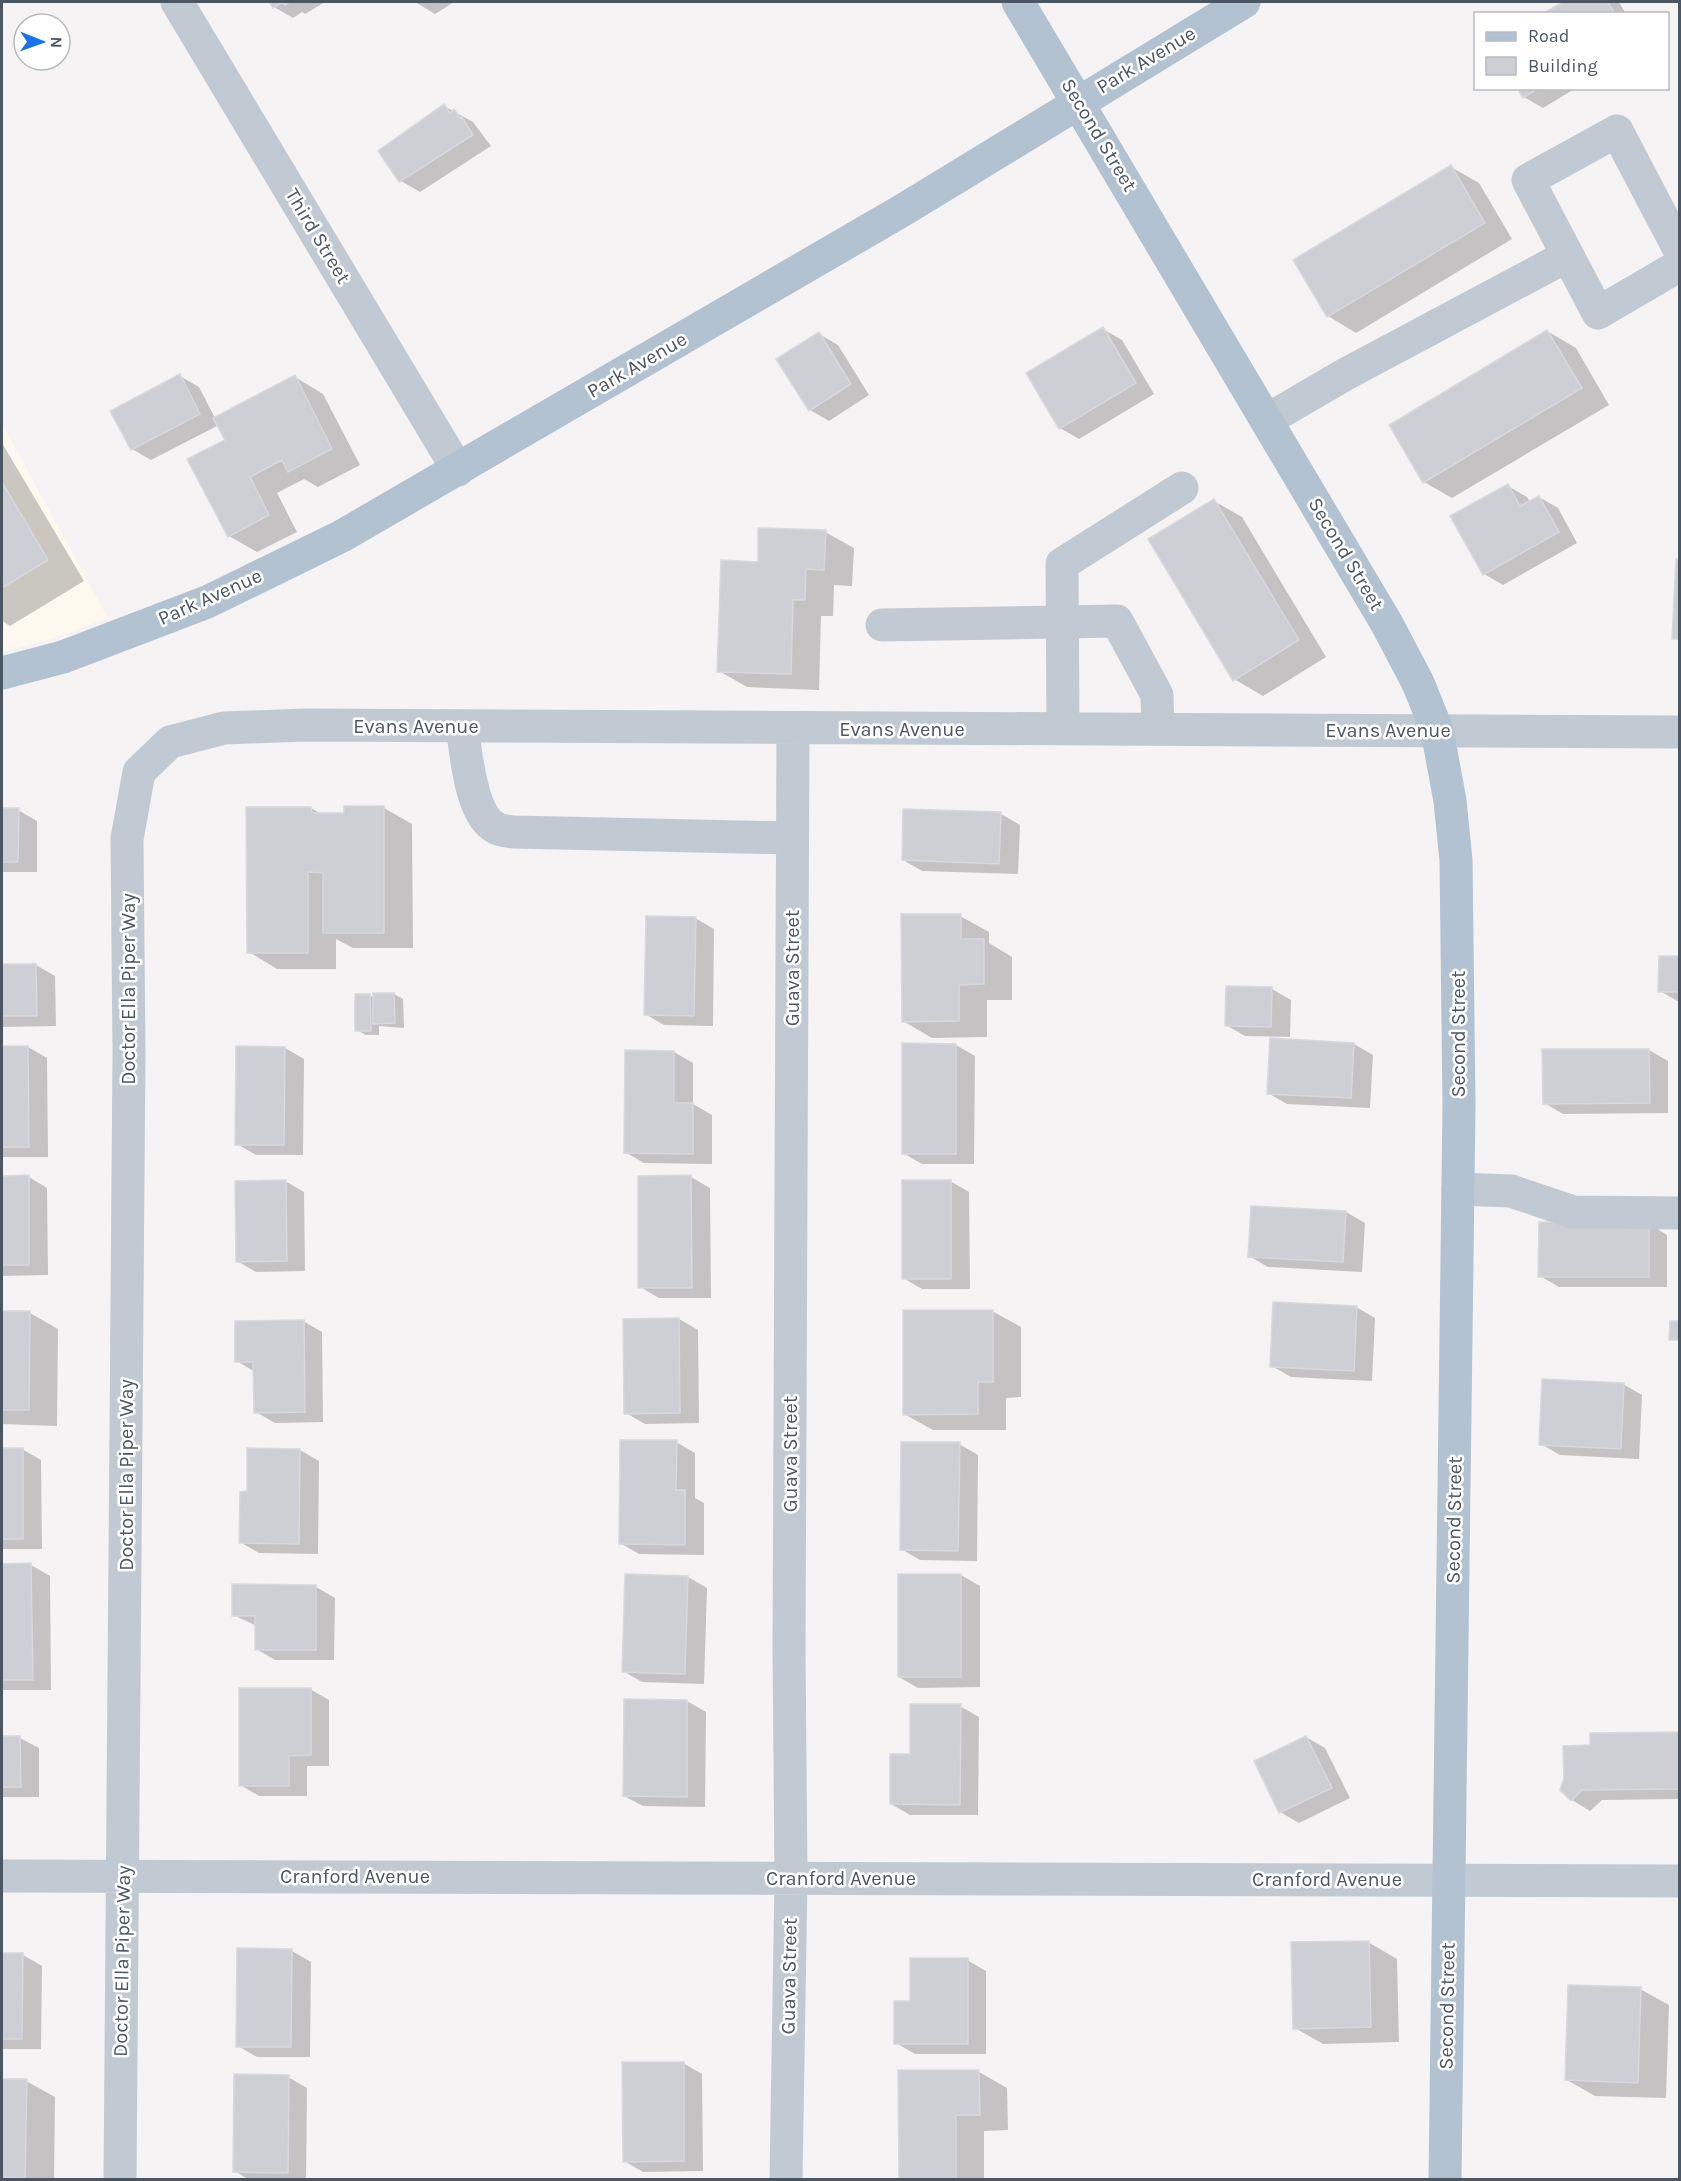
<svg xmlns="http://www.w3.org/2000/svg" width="1681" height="2181" font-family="Karla,sans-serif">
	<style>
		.commercial { fill: #fdf9ef }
		.shadow { fill: #0003 }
		.building { fill: #cdcfd5; stroke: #d7d9de; stroke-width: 1.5 }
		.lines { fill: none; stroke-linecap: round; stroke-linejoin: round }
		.minor { stroke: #c1cad2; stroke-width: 33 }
		.major { stroke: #b3c2d1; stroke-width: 33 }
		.labels { text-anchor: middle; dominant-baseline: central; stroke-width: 5; stroke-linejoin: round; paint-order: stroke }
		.street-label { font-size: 20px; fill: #4a5661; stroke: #fff }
	</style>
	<rect width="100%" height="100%" fill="#f5f3f3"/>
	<path class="commercial" d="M2 423 108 618 55 638 2 652Z"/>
	<path class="shadow" d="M270 2H325L305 14 302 12 293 18 274 7Z
		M415 2H454L435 14Z
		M1566 2H1619L1626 14H1545Z
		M1519 88H1576L1543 108 1524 97Z
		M444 106 473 122 491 146 420 192 401 181 380 151Z
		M1451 167 1479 183 1512 239 1356 333 1328 316Z
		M1103 329 1122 340 1154 394 1079 439 1060 428Z
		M1547 331 1576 348 1609 405 1452 498 1424 482Z
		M819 334 838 345 869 395 829 421 810 410Z
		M180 376 199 387 215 418 295 377 323 394 360 465 318 487 304 479 277 493 297 532 257 552 229 536 227 440 219 425 151 460 132 449Z
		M2 443 84 581 10 626 2 621Z
		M1508 486 1527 497 1530 502 1539 497 1558 508 1577 543 1503 585 1484 574Z
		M1214 501 1242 517 1326 657 1263 696 1234 679Z
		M825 532 854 548 852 586 834 585 833 616H821L819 690 747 687 719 671 759 563Z
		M311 808 323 815H345L384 808 412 824 413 948H353L336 939V969H277L249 952Z
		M2 810H18L37 821V872H2Z
		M1001 814 1020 825 1018 874 922 871 903 860Z
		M960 916 989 932V943L1012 957V1000H987V1037L932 1038 903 1021Z
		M695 918 714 929 713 1026 664 1025 645 1014Z
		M1680 957V1002H1679L1660 991Z
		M36 965 55 976 56 1026 2 1027V966Z
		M1272 989 1291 1000 1290 1037 1245 1036 1226 1025Z
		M394 994 403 999 404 1028 379 1026V1035H366L357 1030 370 995 374 998Z
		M1354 1044 1373 1055 1370 1108 1287 1104 1268 1093Z
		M903 1045H956L975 1056 974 1164H922L903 1153Z
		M28 1047 47 1058 48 1157H2V1048Z
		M285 1048 304 1059 303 1155H256L237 1144Z
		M1649 1050 1668 1061V1113L1563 1114 1544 1103Z
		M626 1051 674 1052 693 1063V1104L712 1115V1164L644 1163 625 1152Z
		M2 1177H29L47 1188 48 1275 2 1276Z
		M691 1177 710 1188 711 1298H659L640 1287Z
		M285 1181 304 1192 305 1271 256 1272 237 1261Z
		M950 1181 969 1192 970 1289H922L903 1278Z
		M1346 1212 1365 1223 1362 1272 1268 1267 1249 1256Z
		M1649 1224 1667 1235V1287H1559L1540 1276Z
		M1356 1307 1375 1318 1372 1381 1291 1377 1272 1366Z
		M992 1311 1021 1327V1397L1006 1398V1430H933L904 1414Z
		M2 1312 30 1313 58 1329 57 1426 2 1424Z
		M679 1319 698 1330 699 1423 645 1424 626 1413Z
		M303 1321 322 1332 323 1422 275 1423 256 1412 255 1372 237 1361Z
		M1623 1384 1642 1395 1639 1459 1560 1455 1541 1444Z
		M676 1442 695 1453V1498L704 1503V1555L639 1554 620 1543Z
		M959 1444 978 1455 977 1561 920 1560 901 1549Z
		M22 1449 41 1460 42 1549H2V1450Z
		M300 1450 319 1461 318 1554 259 1553 240 1542 248 1493Z
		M2 1565H31L50 1576 51 1690H2Z
		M961 1575 980 1586V1687L918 1688 899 1677Z
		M688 1577 707 1588 704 1684 642 1682 623 1671Z
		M316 1587 335 1598 334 1660H275L256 1649 257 1626 233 1615Z
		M310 1689 329 1700V1766H307V1796H259L240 1785Z
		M687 1701 706 1712 705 1807 643 1806 624 1796Z
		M960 1706 979 1717 978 1815H910L891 1804 911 1756Z
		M1680 1733V1799L1602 1800 1590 1811 1572 1800 1592 1747Z
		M1306 1737 1325 1748 1350 1798 1299 1823 1280 1812Z
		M2 1738H20L39 1748V1797H2Z
		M1368 1942 1397 1959 1399 2042 1323 2044 1295 2028Z
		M292 1951 311 1962 310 2057H257L238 2046Z
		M2 1955H23L42 1966 41 2049H2Z
		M967 1960 986 1971V2054H915L896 2043 911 2003Z
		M1640 1989 1669 2005 1666 2098 1595 2096 1567 2080Z
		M683 2063 702 2074 703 2171 643 2172 624 2161Z
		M979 2072 1007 2088 1008 2130 984 2131V2180L900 2178Z
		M288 2077 307 2088 306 2180H249L235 2171Z
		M2 2081H26L55 2097 54 2180H2Z"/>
	<path class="building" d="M269 2H290L285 5 283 2 273 8Z
		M1563 2H1608L1615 14H1542Z
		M1517 88H1539L1523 98Z
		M444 104 450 113 454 109 460 118 462 117 473 135 399 182 378 151Z
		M1451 165 1485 223 1327 317 1293 260Z
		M1103 327 1136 383 1059 429 1026 373Z
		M1547 330 1582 388 1423 483 1389 425Z
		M819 332 851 384 809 411 776 359Z
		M180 374 200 414 131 450 110 411Z
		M295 375 332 449 288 472 282 460 250 477 269 515 228 537 187 459 225 440 213 418Z
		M2 482 48 560 2 588Z
		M1508 484 1520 506 1539 496 1559 532 1483 575 1450 516Z
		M1214 499 1299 640 1233 681 1148 539Z
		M758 528 826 530 824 570 806 569 805 600H793L791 674 717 672 721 560 758 562Z
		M1676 559 1680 560V639H1672Z
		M344 806H384V933H323V873L308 872V953H247L246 807H311L312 813H344Z
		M2 808H19L18 862H2Z
		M903 809 1001 812 999 864 902 860Z
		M901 914H961V939H984V984L959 985V1021L902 1022Z
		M646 916 696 917 694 1016 644 1015Z
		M1659 956H1680V992H1658Z
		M2 964H36L37 1016H2Z
		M1226 986 1272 987 1271 1027 1225 1026Z
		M373 993H394L395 1023 373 1024Z
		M355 994H370L371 1031H355Z
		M1270 1038 1354 1043 1351 1098 1267 1094Z
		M902 1043 956 1044V1154H902Z
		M2 1046H28L29 1147H2Z
		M236 1046 285 1047 284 1145H235Z
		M1542 1049H1649L1650 1103 1543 1104Z
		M625 1050 674 1051V1103H693V1154L624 1153Z
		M29 1175V1265H2V1176Z
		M691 1175 692 1288H638V1176Z
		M286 1180 287 1261 236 1262 235 1181Z
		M902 1180H951V1279H902Z
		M1251 1206 1346 1211 1343 1262 1248 1257Z
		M1539 1222 1649 1223V1277H1538Z
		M1273 1302 1357 1306 1354 1371 1270 1367Z
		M903 1310H993V1382H978V1414L903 1415Z
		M2 1311H30L29 1410H2Z
		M679 1318 680 1413 624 1414 623 1319Z
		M304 1320 305 1412 254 1413 253 1362H235V1321Z
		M1670 1321H1680V1340H1669Z
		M1542 1379 1624 1383 1621 1449 1539 1445Z
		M620 1440H677L676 1490H685V1545L619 1544Z
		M901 1442H960L958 1551 900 1550Z
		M2 1448H23V1539H2Z
		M247 1448 300 1449 299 1544 239 1543 240 1492 247 1491Z
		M31 1563 33 1680H2V1564Z
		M625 1574 688 1576 685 1674 622 1672Z
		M898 1574H961V1677H898Z
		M232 1584 316 1585V1650H255V1616H232Z
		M239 1688H311V1755L289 1756V1786H239Z
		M624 1699 687 1700V1797L623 1796Z
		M910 1704H961L960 1805 890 1804V1754H910Z
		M1680 1732V1789L1582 1790 1571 1801 1560 1790 1564 1778 1563 1746 1590 1745V1733Z
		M2 1736H20L21 1787H2Z
		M1306 1736 1332 1788 1279 1813 1254 1761Z
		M1369 1941 1371 2027 1293 2029 1291 1942Z
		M237 1948 292 1949 291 2047H236Z
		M2 1953H23L22 2039H2Z
		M910 1958H968V2044H894V2001H910Z
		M1568 1985 1641 1987 1638 2083 1565 2080Z
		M622 2062H684V2161L623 2162Z
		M898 2070H979L980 2115H956V2179H899Z
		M234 2074 289 2075 288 2173 233 2172Z
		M2 2079H27L25 2178 2 2177Z"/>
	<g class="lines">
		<path class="minor" d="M177 2 458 470
			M1680 251 1617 131 1528 180 1598 313 1680 265
			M1267 420 1344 375 1567 256
			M882 625 1117 621 1157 695 1158 729
			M462 726C466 752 470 815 496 828 501 831 509 831 514 832L792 838
			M1063 729 1062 564 1182 488
			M1458 1189 1511 1191 1573 1212 1680 1213
			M2 1876 1680 1881
			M120 2180 129 1052 127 839 139 772 170 742 224 728 305 725 1680 732
			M786 2180 791 1878 789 1649 793 728"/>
		<path class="major" d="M1018 2 1387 624 1418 683 1437 730 1450 801 1456 860 1459 1105 1445 2180
			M2 673 63 657 207 602 342 536 903 210 1244 2"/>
	</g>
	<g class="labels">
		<g class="street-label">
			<text transform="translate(1146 60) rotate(-31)">Park Avenue</text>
			<text transform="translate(1099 135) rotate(59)">Second Street</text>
			<text transform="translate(318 236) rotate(59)">Third Street</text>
			<text transform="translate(637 365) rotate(-30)">Park Avenue</text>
			<text transform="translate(1346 554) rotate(59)">Second Street</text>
			<text transform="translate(210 597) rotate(-24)">Park Avenue</text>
			<text x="416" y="726">Evans Avenue</text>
			<text x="902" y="729">Evans Avenue</text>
			<text x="1388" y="730">Evans Avenue</text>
			<text transform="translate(792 968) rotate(-90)">Guava Street</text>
			<text transform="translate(128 989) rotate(-90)">Doctor Ella Piper Way</text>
			<text transform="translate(1458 1034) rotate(-90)">Second Street</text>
			<text transform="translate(790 1454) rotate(-90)">Guava Street</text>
			<text transform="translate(126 1475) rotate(-90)">Doctor Ella Piper Way</text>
			<text transform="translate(1454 1520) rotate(-89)">Second Street</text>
			<text x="355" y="1876">Cranford Avenue</text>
			<text x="841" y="1878">Cranford Avenue</text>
			<text x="1327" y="1879">Cranford Avenue</text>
			<text transform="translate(122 1961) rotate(-89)">Doctor Ella Piper Way</text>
			<text transform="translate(789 1976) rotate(-89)">Guava Street</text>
			<text transform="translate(1447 2006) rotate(-89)">Second Street</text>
		</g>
	</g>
	<rect width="1681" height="2181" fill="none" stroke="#4a5661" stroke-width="6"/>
	<rect x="1474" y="12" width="195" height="78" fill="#ffffff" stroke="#b7bbc0" stroke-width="1.5"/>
	<rect x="1486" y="32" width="30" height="9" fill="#b3c2d1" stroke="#b7bbc0" stroke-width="1.5"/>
	<text x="1528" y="42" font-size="18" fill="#4a5661">Road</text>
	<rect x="1486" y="57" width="30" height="18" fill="#cdcfd5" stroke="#b7bbc0" stroke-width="1.5"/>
	<text x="1528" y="72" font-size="18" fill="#4a5661">Building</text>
	<g transform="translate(42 42) rotate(91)"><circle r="28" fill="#ffffff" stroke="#b7bbc0" stroke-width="1.5"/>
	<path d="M0-4.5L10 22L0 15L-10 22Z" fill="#1a73e8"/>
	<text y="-9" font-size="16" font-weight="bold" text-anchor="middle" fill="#4a5661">N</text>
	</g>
</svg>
